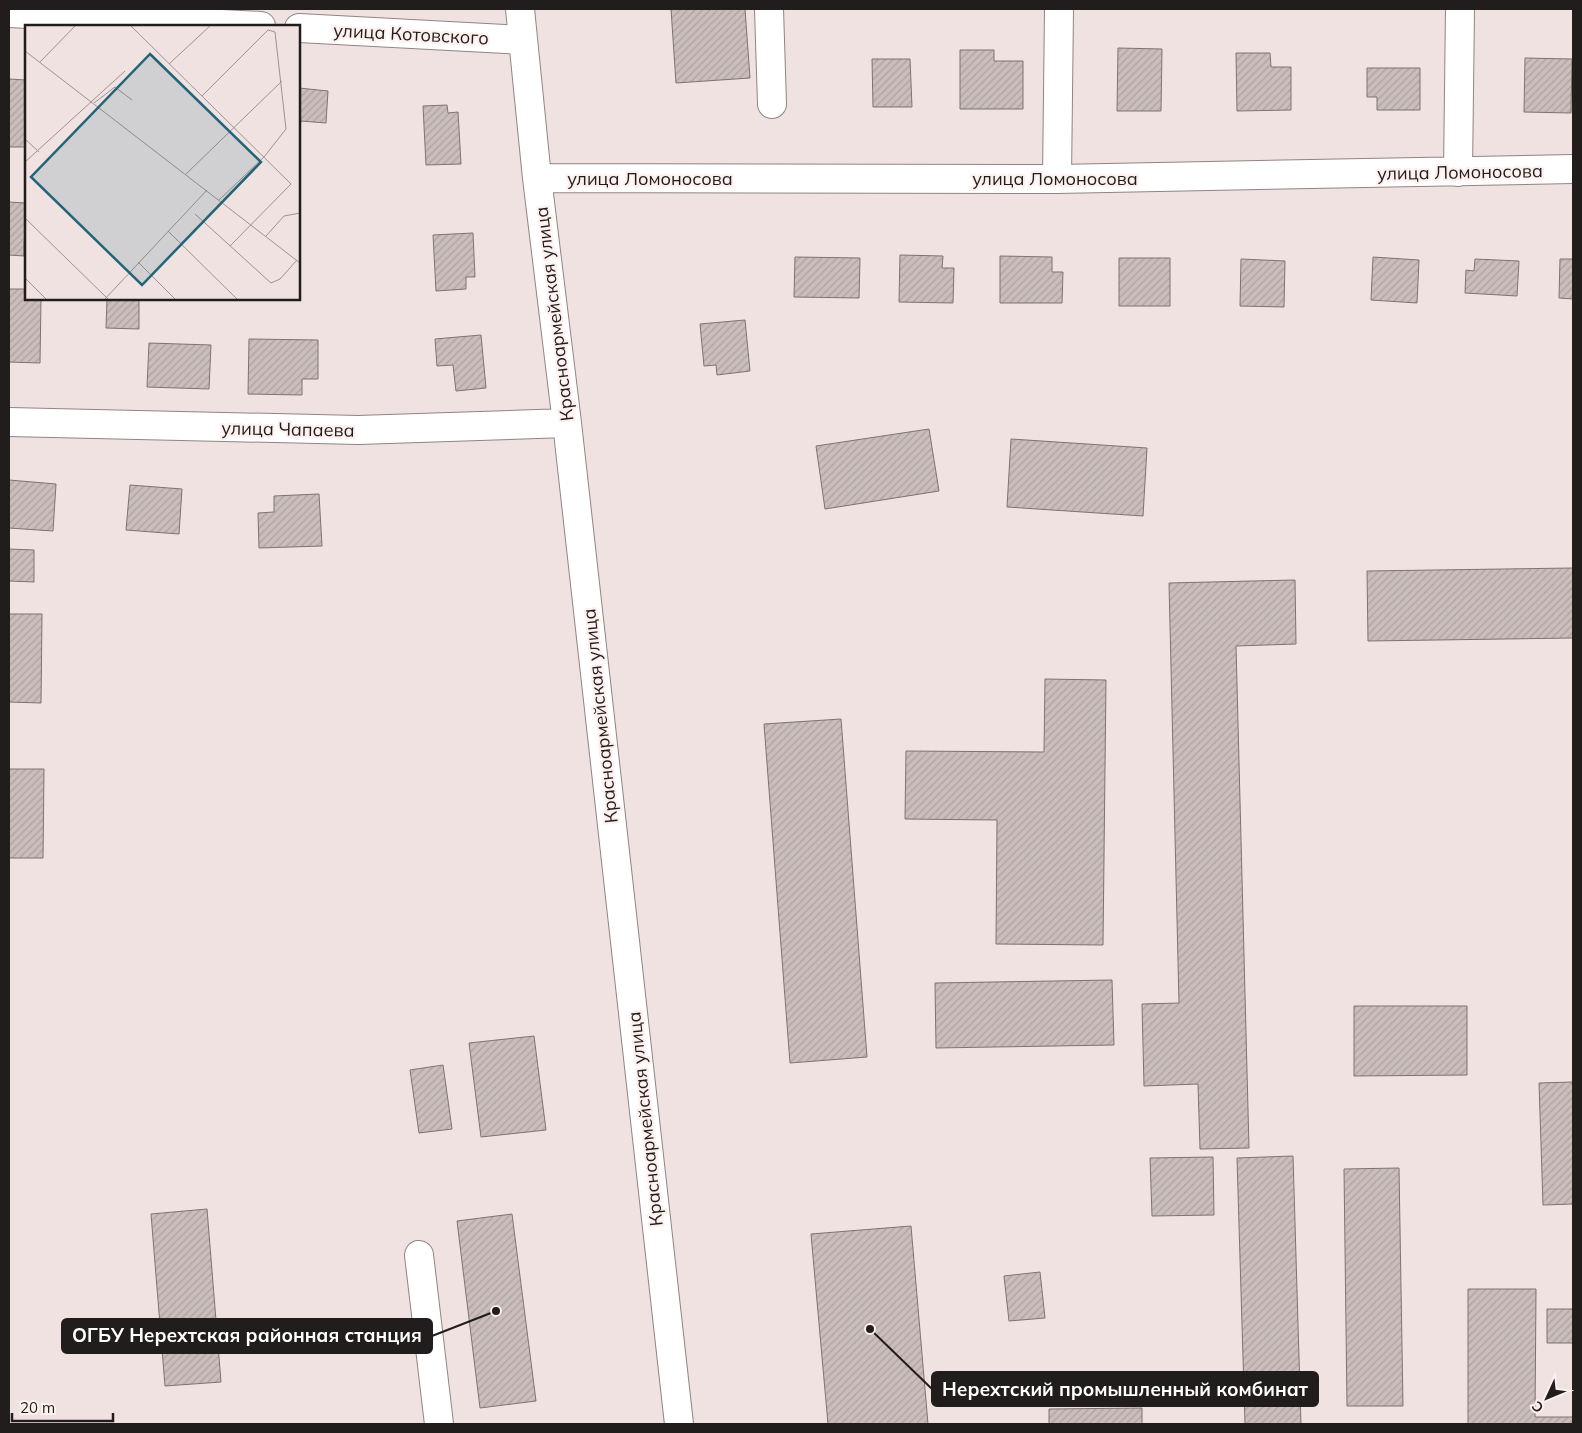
<svg xmlns="http://www.w3.org/2000/svg" width="1582" height="1433" font-family="Mulish,sans-serif">
	<style>
		.building { fill: url(#building-hatch); stroke: #7f7372 }
		.lines { fill: none; stroke-linecap: round; stroke-linejoin: round }
		.minor-casing { stroke: #908583; stroke-width: 30 }
		.minor { stroke: #fff; stroke-width: 28 }
		.labels { text-anchor: middle; dominant-baseline: central; stroke-width: 4.5; stroke-linejoin: round; paint-order: stroke }
		.street-label { font-size: 18px; fill: #211d1c; stroke: #fdf0ee }
		.inset-road { fill: none; stroke: #9d9392; stroke-width: 1 }
		.view { fill: #226478; fill-opacity: 0.15; stroke: #226478; stroke-width: 2.5 }
		.inset-edge { fill: none; stroke: #211d1c; stroke-width: 2.5 }
		.leader { fill: none; stroke: #211d1c; stroke-width: 2 }
		.callout-dot { fill: #211d1c; stroke: #fdf0ee; stroke-width: 2 }
		.callout { fill: #211d1c; stroke: #211d1c; stroke-width: 2 }
		.callout-label { font-size: 19px; text-anchor: middle; font-weight: bold; fill: #fff }
	</style>
	<defs>
		<pattern id="building-hatch" width="6" height="6" patternUnits="userSpaceOnUse" patternTransform="scale(1.25)"><rect width="6" height="6" fill="#cabdbb"/><path d="M-1 1l2-2M0 6l6-6M5 7l2-2" fill="none" stroke="#ada2a0"/></pattern>
	</defs>
	<rect width="100%" height="100%" fill="#efe2e1"/>
	<path class="building" d="M671 9H745L750 78 676 83Z
		M1118 48 1162 49 1161 111H1117Z
		M960 50H994V61H1023V109H960Z
		M1236 53H1270L1271 67H1291V110L1237 111Z
		M1525 58 1572 59 1571 113 1524 112Z
		M872 59H910L912 107H873Z
		M1367 68H1420V110H1377V97H1367Z
		M9 79 26 80V147H9Z
		M299 88 328 91 326 123 301 121 299 133Z
		M447 105 448 113 458 112 461 164 426 165 423 106Z
		M9 202 26 203V241H24V256L9 255Z
		M473 233 475 277H466V289L436 291 433 235Z
		M900 255 943 256 942 268H954L953 303 899 302Z
		M1000 256 1052 257V272H1063L1062 303H1000Z
		M795 257 860 258 859 298 794 297Z
		M1373 257 1419 260 1417 303 1371 300Z
		M1119 258H1170V306H1119Z
		M1241 259 1285 261 1284 307 1240 306Z
		M1475 259 1519 261 1517 296 1465 293 1466 270 1474 271Z
		M1560 259H1573V299L1559 298Z
		M9 289H26V299H41L40 363 9 362Z
		M107 299H139V329L106 328Z
		M745 320 750 371 717 375 716 365 704 366 700 324Z
		M481 335 486 388 456 391 453 365 437 366 435 339Z
		M249 339 318 340V379H302V395L248 394Z
		M149 343 211 345 209 389 147 387Z
		M929 429 939 491 825 509 816 446Z
		M1011 439 1147 448 1143 516 1007 507Z
		M9 480 56 484 53 531 9 528Z
		M130 485 182 489 179 534 126 530Z
		M319 494 322 546 259 548 258 513 274 512V496Z
		M9 549 34 550V582L9 581Z
		M1573 568V638L1368 641 1367 571Z
		M1295 580 1296 644 1236 646 1249 1148 1200 1149 1198 1084 1144 1086 1142 1004 1179 1003 1169 583Z
		M9 614H42L41 703 9 702Z
		M1045 679 1106 680 1103 945 996 944 997 820 905 819 906 751 1044 752Z
		M841 719 867 1057 790 1063 764 724Z
		M9 769H44L43 858H9Z
		M1112 980 1114 1045 936 1048 935 983Z
		M1354 1006H1467V1075L1354 1076Z
		M534 1036 546 1130 481 1137 469 1043Z
		M443 1065 452 1129 419 1133 410 1070Z
		M1573 1082V1204L1543 1205 1539 1083Z
		M1293 1156 1301 1424H1245L1237 1158Z
		M1213 1157 1214 1215 1152 1216 1150 1158Z
		M1399 1168 1403 1406H1347L1344 1169Z
		M207 1209 221 1382 165 1386 151 1214Z
		M512 1214 536 1401 480 1408 457 1221Z
		M911 1226 928 1424H828L811 1234Z
		M1040 1272 1045 1318 1009 1321 1004 1276Z
		M1468 1289H1536L1535 1417H1573V1424H1468Z
		M1547 1309H1573V1343H1547Z
		M1142 1408V1424H1049V1409Z"/>
	<g class="lines">
		<g class="minor-casing">
			<path id="minor" d="M520 9 537 178 567 423 679 1424
				M769 9 772 104
				M9 13 261 26
				M299 28 523 40
				M1458 172 1460 9
				M537 178 1057 179 1573 169
				M1057 179 1059 9
				M9 422 358 430 567 423
				M419 1255 439 1424"/>
		</g>
		<use href="#minor" class="minor"/>
	</g>
	<g class="labels">
		<g class="street-label">
			<text transform="translate(411 34) rotate(3)">улица Котовского</text>
			<text transform="translate(1460 172) rotate(-1)">улица Ломоносова</text>
			<text x="650" y="178">улица Ломоносова</text>
			<text x="1055" y="178">улица Ломоносова</text>
			<text transform="translate(554 314) rotate(-97)">Красноармейская улица</text>
			<text transform="translate(288 429) rotate(1)">улица Чапаева</text>
			<text transform="translate(600 716) rotate(-96)">Красноармейская улица</text>
			<text transform="translate(645 1119) rotate(-96)">Красноармейская улица</text>
		</g>
	</g>
	<g transform="translate(25 25)">
		<rect width="275" height="275" fill="#efe2e1"/>
		<path class="inset-road" d="M105 0 266 159 205 221M0 26 275 238M15 37 51 0M144 39 186 0M177 71 243 5 250 7 261 104 239 132 194 175M69 78 90 62 107 75M0 114 14 127M0 137 100 46M161 149 257 56M170 189 246 258 255 254 272 235M0 193 84 275M143 206 213 275M241 211 259 191 275 188M113 237 151 275M0 253 22 275M79 275 182 165"/>
		<path class="view" d="M125 29 236 137 117 260 6 152Z"/>
		<rect width="275" height="275" class="inset-edge"/>
	</g>
	<path class="leader" d="M496 1311L432 1336M870 1329L932 1389"/>
	<g class="callout-dot">
		<circle cx="496" cy="1311" r="5"/>
		<circle cx="870" cy="1329" r="5"/>
	</g>
	<g class="callout">
		<rect x="62" y="1319" width="370" height="34" rx="5"/>
		<rect x="932" y="1372" width="386" height="34" rx="5"/>
	</g>
	<g class="callout-label">
		<text x="247" y="1342">ОГБУ Нерехтская районная станция</text>
		<text x="1125" y="1396">Нерехтский промышленный комбинат</text>
	</g>
	<rect width="1582" height="1433" fill="none" stroke="#211d1c" stroke-width="20"/>
	<g transform="translate(1547 1398) rotate(226)" stroke="#fdf0ee" stroke-width="4" paint-order="stroke">
	<path d="M0-4L9 19L0 12L-9 19Z" fill="#211d1c"/>
	<text y="-8" font-size="14" font-weight="bold" text-anchor="middle" fill="#211d1c">С</text>
	</g>
	<path d="M12 1413v8h101v-8" fill="none" stroke="#211d1c" stroke-width="2.5"/>
	<text x="20" y="1413" font-size="15" fill="#211d1c" stroke="#fdf0ee" stroke-width="4" paint-order="stroke">20 m</text>
</svg>
